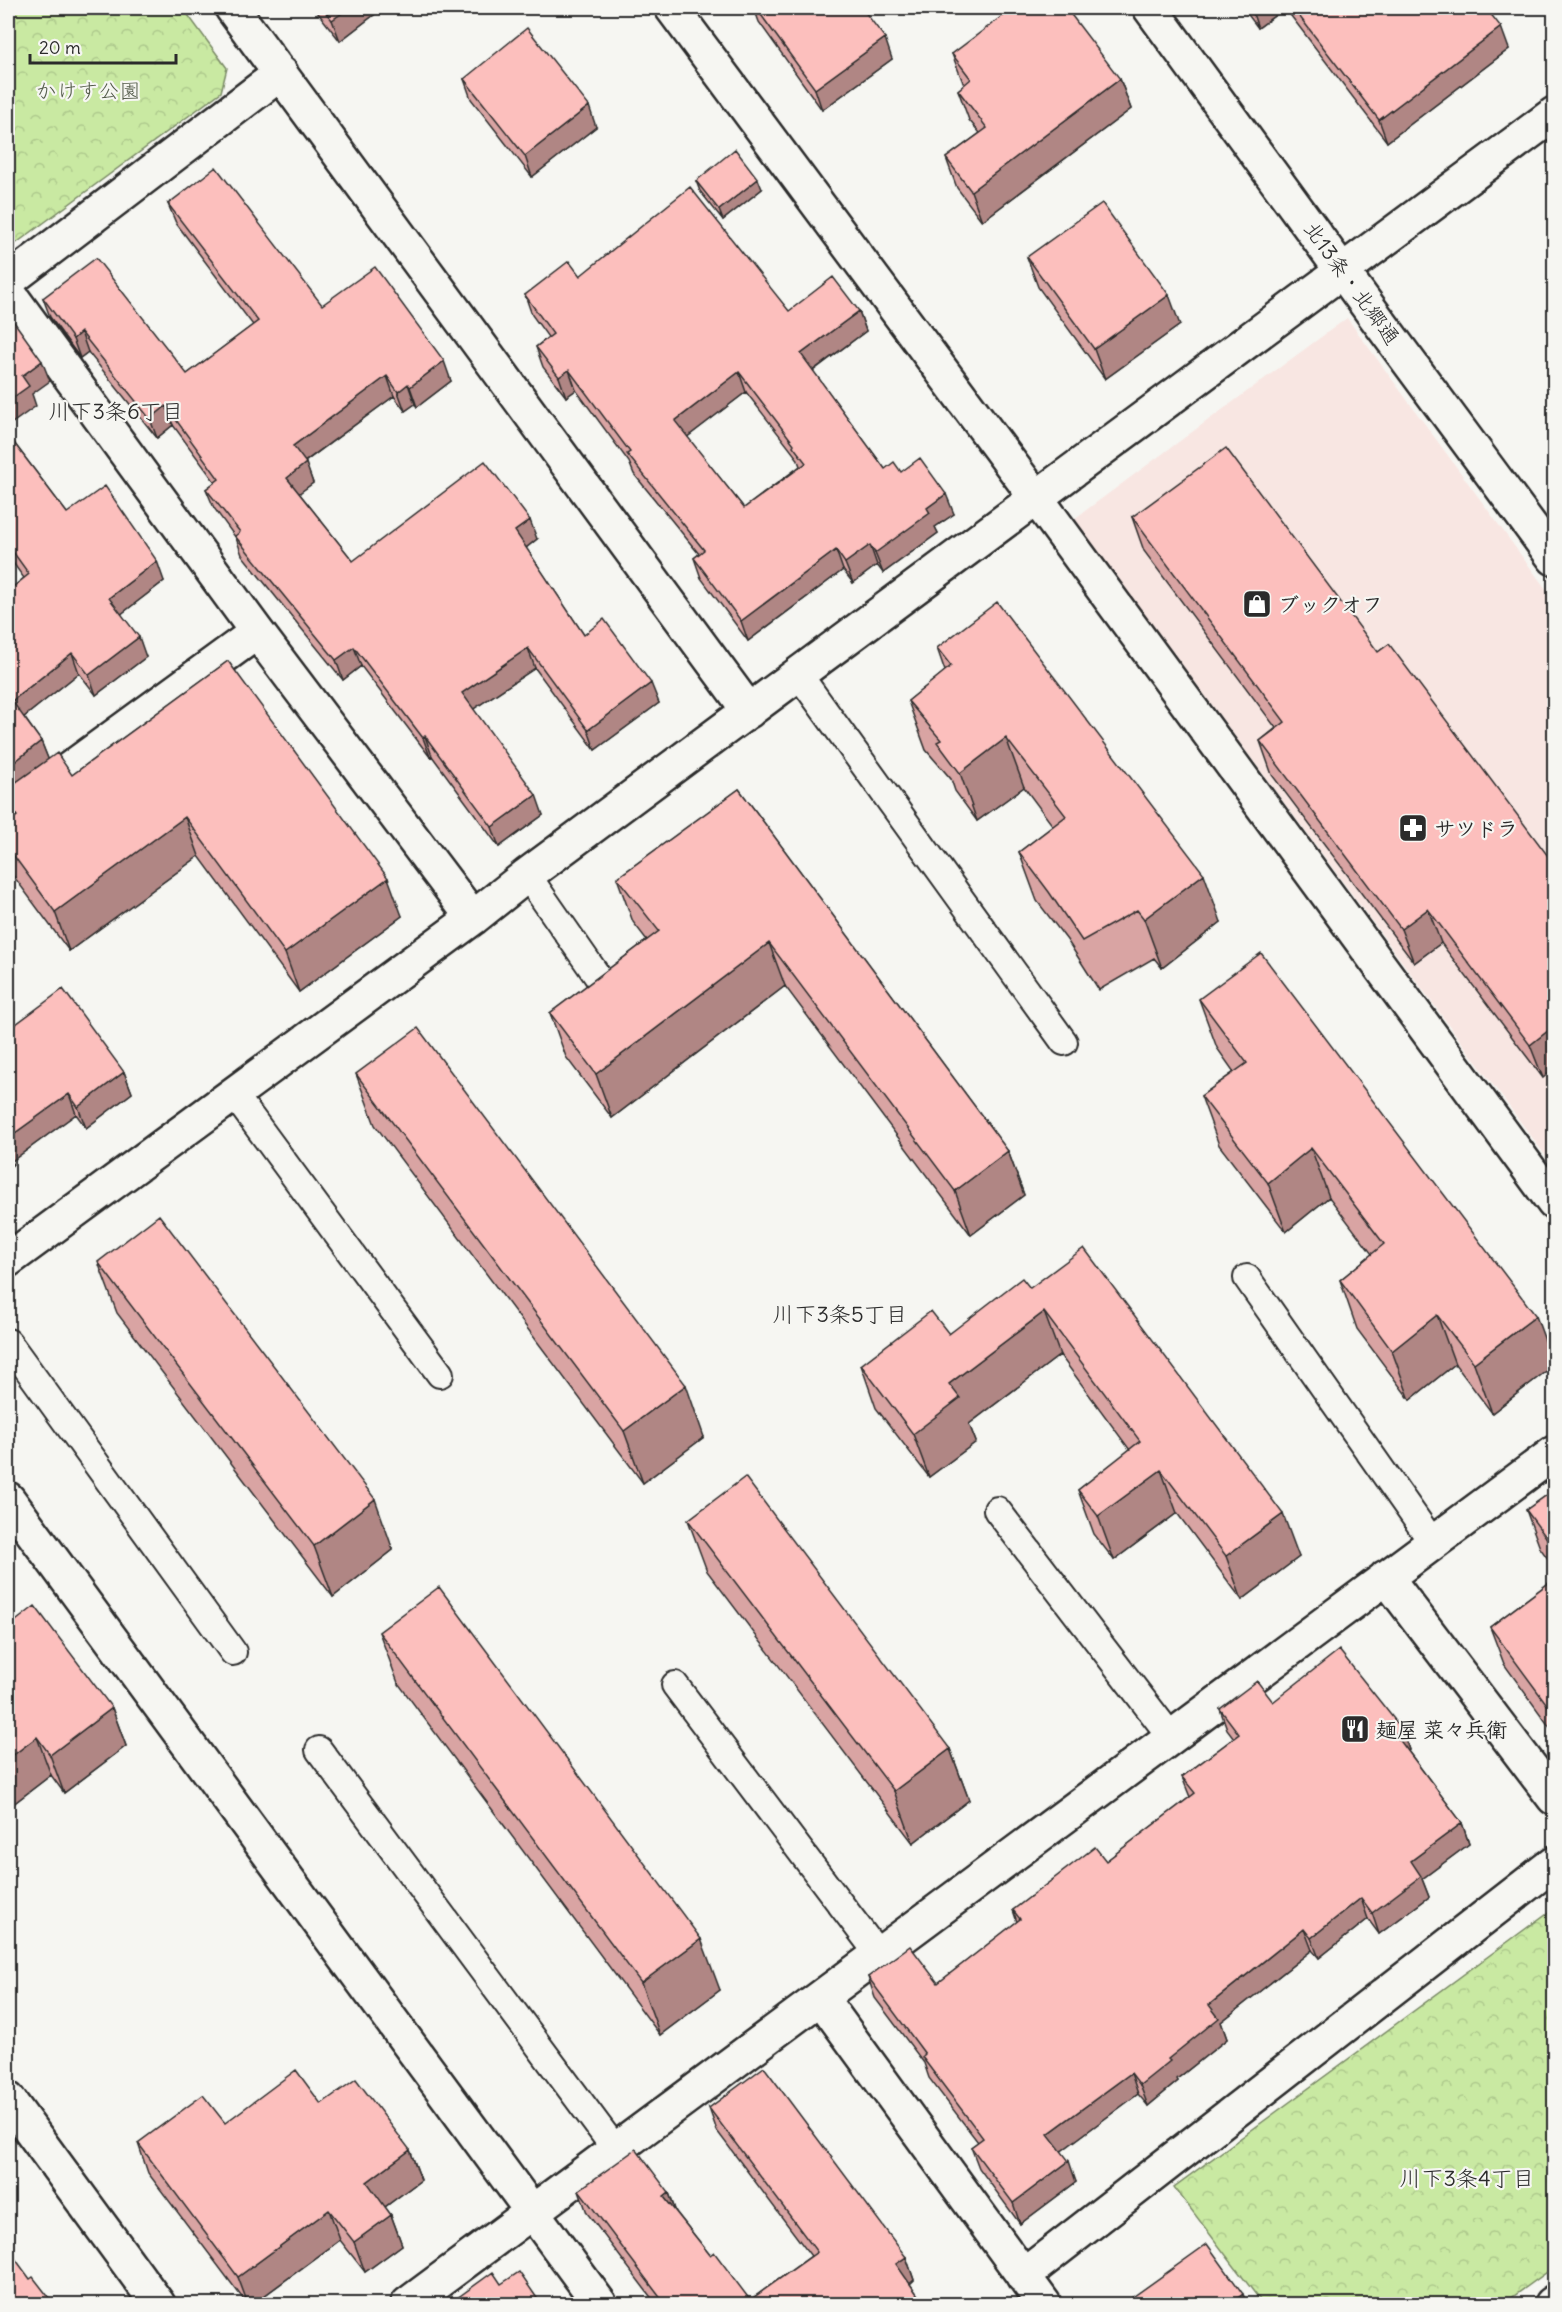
<svg xmlns="http://www.w3.org/2000/svg" width="1562" height="2312" font-family="Delius,'Klee One',sans-serif">
	<style>
		.built { fill: #f8e6e2 }
		.forest { fill: url(#forest-crowns); stroke: #7a8a66; stroke-width: 1.5 }
		.lines { fill: none; stroke-linecap: round; stroke-linejoin: round }
		.lane-casing { stroke: #2b2b2b; stroke-width: 30 }
		.street-casing { stroke: #2b2b2b; stroke-width: 38 }
		.secondary-casing { stroke: #2b2b2b; stroke-width: 38 }
		.lane { stroke: #f6f6f2; stroke-width: 26 }
		.street { stroke: #f6f6f2; stroke-width: 33 }
		.secondary { stroke: #f6f6f2; stroke-width: 33 }
		.wall { fill: #d9a4a3; stroke: #2b2b2b; stroke-width: 1.5; fill-rule: evenodd }
		.shaded-wall { fill: #b08684; stroke: #2b2b2b; stroke-width: 1.5 }
		.building { fill: #fcbfbd; stroke: #2b2b2b; stroke-width: 1.5; fill-rule: evenodd }
		.labels { text-anchor: middle; dominant-baseline: central; stroke-width: 4.5; stroke-linejoin: round; paint-order: stroke }
		.park-label { font-size: 21px; fill: #525a49; stroke: #f6f6f2 }
		.street-label { font-size: 21px; fill: #2b2b2b; stroke: #f6f6f2 }
		.poi-label { font-size: 21px; font-weight: bold; fill: #2b2b2b; stroke: #f6f6f2; text-anchor: start }
		.neighbourhood-label { font-size: 22px; fill: #2b2b2b; stroke: #f6f6f2 }
	</style>
	<defs>
		<pattern id="forest-crowns" width="20" height="18" patternUnits="userSpaceOnUse" patternTransform="scale(1.5)"><rect width="20" height="18" fill="#c9e9a2"/><path d="M2 6a3 3 0 1 1 6 0M12 15a3 3 0 1 1 6 0" fill="none" stroke="#adc88c"/></pattern>
	</defs>
	<rect width="100%" height="100%" fill="#f6f6f2"/>
	<filter id="ink" filterUnits="userSpaceOnUse"><feTurbulence type="fractalNoise" baseFrequency=".0167" numOctaves="2"/><feDisplacementMap in="SourceGraphic" scale="12" xChannelSelector="R" yChannelSelector="G"/><feConvolveMatrix kernelMatrix="1 2 1 2 8 2 1 2 1" color-interpolation-filters="sRGB"/></filter>
	<g filter="url(#ink)">
		<path class="built" d="M1347 318 1554 600V1167L1074 519Z"/>
		<path class="forest" d="M8 8H183L227 68 221 92 15 244H8Z
			M1554 1908V2267L1503 2304H1263L1174 2187Z"/>
		<g class="lines">
			<g class="lane-casing">
				<path id="lane" d="M799 675 1064 1042
					M527 875 605 987
					M233 1093 440 1374
					M1247 1278 1433 1543
					M8 1342 233 1652
					M997 1510 1172 1738
					M675 1685 879 1955
					M319 1750 616 2150"/>
			</g>
			<g class="street-casing">
				<path id="street" d="M232 8 749 711
					M672 8 1037 499 1554 1203
					M8 281 281 73
					M8 292 257 632 473 918
					M8 814 257 632
					M8 1260 473 918 527 875 1554 114
					M8 1499 600 2304
					M1386 1577 1554 1798
					M821 1998 1044 2304
					M8 2099 158 2304
					M1023 2276 1554 1863
					M408 2304 1554 1453
					M1551 2304 1554 2302"/>
			</g>
			<g class="secondary-casing">
				<path id="secondary" d="M1150 8 1372 312 1554 558"/>
			</g>
			<use href="#lane" class="lane"/>
			<use href="#street" class="street"/>
			<use href="#secondary" class="secondary"/>
		</g>
		<path class="wall" d="M314 8H383L340 41Z
			M754 8H862L892 59 822 110 759 22Z
			M1243 8H1486L1509 49 1387 142 1285 8 1258 28Z
			M952 54 1120 79 1131 109 982 221 957 188 946 158 980 133 969 120 958 90 964 85Z
			M464 79 596 127 532 177 471 99Z
			M696 181 762 189 723 220 700 191Z
			M168 204 322 305 451 381 417 407 415 404 405 411 394 396 305 462 313 483 299 493 353 561 537 539 526 548 584 635 659 703 595 750 535 668 473 709 543 815 499 847 432 756 430 757 361 666 343 680 242 555 236 538 214 508 206 489 215 482 173 425 157 438 88 352 80 358 50 317 43 298 187 374 253 325 176 223Z
			M1027 257 1180 325 1105 379 1038 287Z
			M580 276 789 311H859L866 331 813 371 885 469 901 472 954 514 935 527 938 533 883 573 877 565 853 583 843 570 748 641 701 578 694 558 699 554 634 474 629 462 576 390 566 397 543 367 536 347 548 337 532 315 525 295ZM746 392 797 458 800 466 744 508 687 437Z
			M8 435 67 513 164 581 121 614 146 657 96 695 79 673 24 717 41 741 48 759 72 775 228 661 402 916 299 992 199 856 69 951 9 870 8 865V823L10 821 8 815V591L24 578 8 556Z
			M1132 517 1378 652 1389 644 1543 1078 1441 943 1414 963 1272 775 1260 741 1276 728 1144 551Z
			M937 648 1221 922 1162 968 1154 958 1099 990 1067 940 1037 901 1019 852 1053 826 1024 787 977 821 955 791 951 779 926 750 908 701 945 671Z
			M739 789 1008 1151 1024 1195 971 1235 785 986 612 1118 566 1057 550 1013 647 940 633 922 617 878Z
			M1199 999 1554 1365 1492 1413 1455 1364 1410 1400 1357 1329 1340 1280 1372 1254 1329 1197 1286 1232 1219 1145 1201 1096 1234 1072 1217 1048Z
			M8 1030 124 1072 132 1093 86 1128 76 1114 12 1161 13 1164 8 1169Z
			M356 1074 704 1437 643 1483 375 1125Z
			M98 1262 393 1550 333 1597 117 1313Z
			M1030 1288 1299 1557 1242 1600 1177 1513 1114 1560 1094 1534 1078 1490 1130 1450 1060 1355 969 1424 976 1442 929 1477 876 1408 861 1365 949 1334Z
			M1554 1490V1567L1540 1548 1526 1510Z
			M688 1520 950 1749 969 1800 913 1843 707 1571Z
			M1554 1579V1733L1504 1664 1490 1627Z
			M8 1627 112 1708 126 1746 64 1793 51 1775 8 1808Z
			M379 1632 720 1990 660 2035 398 1683Z
			M1273 1702 1402 1729 1409 1750 1408 1751 1462 1823 1469 1844 1422 1879 1429 1897 1379 1934 1368 1919 1319 1958 1312 1950 1221 2022 1227 2039 1177 2079 1178 2081 1148 2106 1138 2094 1061 2151 1076 2182 1020 2224 979 2168 971 2147 978 2142 929 2078 924 2063 875 1998 868 1977 938 1983 1017 1922 1013 1910 1106 1861 1190 1797 1182 1777 1234 1738 1227 1729 1220 1709Z
			M321 2104 410 2150 421 2180 385 2207 391 2215 402 2245 365 2272 340 2240 253 2304H247L148 2173 138 2143 225 2123Z
			M709 2108 906 2257 914 2280 910 2284 924 2304H656L587 2213 579 2190 669 2193 676 2212 710 2255 750 2300 811 2256 717 2131Z"/>
		<path class="shaded-wall" d="M349 8H383L340 41 332 20Z
			M1251 8H1285L1258 28Z
			M1501 27 1509 49 1387 142 1379 120Z
			M885 38 892 59 822 110 815 89Z
			M1120 79 1131 109 982 221 971 191Z
			M589 106 596 127 532 177 525 156Z
			M758 179 762 189 723 220 719 210Z
			M1169 295 1180 325 1105 379 1094 349Z
			M859 311 866 331 808 374 801 354Z
			M81 332 88 352 80 358 73 339Z
			M42 361 50 381 32 394 36 406 8 426V401L22 376Z
			M444 361 451 381 417 407 410 387Z
			M569 370 576 390 566 397 559 377Z
			M739 372 746 392 682 441 675 421Z
			M387 376 394 396 300 465 293 446Z
			M408 384 415 404 405 411 398 392Z
			M166 406 173 425 157 438 150 419Z
			M306 463 313 483 294 497 287 478Z
			M946 494 954 514 935 527 938 533 883 573 875 553 927 508Z
			M530 520 537 539 522 551 515 531Z
			M870 545 877 565 853 583 845 563Z
			M836 550 843 570 748 641 741 621Z
			M157 561 164 581 116 618 109 598Z
			M139 637 146 657 96 695 89 675Z
			M354 647 361 666 343 680 336 660Z
			M528 648 535 668 469 712 462 693Z
			M72 653 79 673 19 721 12 701Z
			M651 683 659 703 595 750 588 730Z
			M425 736 432 756 430 757 423 738Z
			M1006 738 1024 787 977 821 960 773Z
			M41 741 49 761 8 792V767Z
			M536 795 543 815 499 847 492 827Z
			M185 817 199 856 69 951 55 912Z
			M1204 874 1221 922 1162 968 1144 919Z
			M388 878 402 916 299 992 285 953Z
			M1428 909 1441 943 1414 963 1401 929Z
			M769 943 785 986 612 1118 596 1074Z
			M1554 1026V1069L1543 1078 1530 1045Z
			M124 1072 132 1093 86 1128 78 1107Z
			M69 1094 76 1114 12 1161 13 1164 8 1169V1138Z
			M1311 1148 1329 1197 1286 1232 1268 1183Z
			M1008 1151 1024 1195 971 1235 955 1191Z
			M1044 1312 1060 1355 969 1424 976 1442 929 1477 913 1434 949 1384Z
			M1437 1315 1455 1364 1410 1400 1392 1351Z
			M1536 1316 1554 1365 1492 1413 1474 1363Z
			M686 1385 704 1437 643 1483 624 1431Z
			M1161 1470 1177 1513 1114 1560 1098 1516Z
			M375 1499 393 1550 333 1597 314 1546Z
			M1283 1514 1299 1557 1242 1600 1226 1556Z
			M112 1708 126 1746 64 1793 50 1755Z
			M1402 1729 1409 1750 1403 1755 1395 1734Z
			M37 1737 51 1775 8 1808V1759Z
			M950 1749 969 1800 913 1843 894 1791Z
			M1462 1823 1469 1844 1422 1879 1429 1897 1379 1934 1372 1913 1411 1861Z
			M1361 1898 1368 1919 1319 1958 1311 1938Z
			M1304 1929 1312 1950 1221 2022 1227 2039 1177 2079 1178 2081 1148 2106 1140 2085 1168 2059 1209 2005Z
			M701 1939 720 1990 660 2035 641 1983Z
			M1131 2073 1138 2094 1056 2155 1048 2134Z
			M410 2150 421 2180 378 2212 367 2182Z
			M1069 2161 1076 2182 1020 2224 1013 2203Z
			M669 2193 677 2216 664 2197Z
			M329 2210 340 2240 253 2304H248L238 2277Z
			M391 2215 402 2245 365 2272 354 2242Z
			M906 2257 914 2280 905 2288 896 2264Z
			M1243 2294 1247 2304H1229Z"/>
		<path class="building" d="M322 8H349L332 20Z
			M756 8H862L885 38 815 89Z
			M1013 8H1066L1120 79 971 191 946 158 987 128 958 90 971 79 952 54Z
			M1293 8H1486L1501 27 1379 120Z
			M527 28 589 106 525 156 464 79Z
			M735 149 758 179 719 210 696 181Z
			M216 167 322 305 375 267 444 361 410 387 408 384 398 392 387 376 293 446 306 463 287 478 353 561 485 461 530 520 515 531 584 635 604 619 651 683 588 730 528 648 462 693 536 795 492 827 425 736 423 738 354 647 336 660 235 536 240 532 206 489 219 479 166 406 150 419 81 332 73 339 43 298 96 258 187 374 258 321 168 204Z
			M690 187 789 311 833 277 859 311 801 354 885 469 894 462 901 472 920 458 946 494 927 508 930 513 875 553 870 545 845 563 836 550 741 621 694 558 704 550 627 454 630 452 569 370 559 377 536 347 553 334 525 295 569 261 580 276ZM739 372 794 444 793 446 806 463 744 508 675 421Z
			M1102 203 1169 295 1094 349 1027 257Z
			M12 319 42 361 22 376 29 386 8 401V323Z
			M8 435 67 513 105 486 157 561 109 598 139 637 89 675 72 653 12 701 41 741 8 767V591L29 574 8 545Z
			M1226 448 1378 652 1389 644 1554 864V1026L1530 1045 1428 909 1401 929 1260 741 1285 722 1132 517Z
			M997 602 1204 874 1144 919 1137 910 1082 941 1049 892 1019 852 1066 816 1006 738 960 773 937 742 941 740 908 701 951 666 937 648Z
			M228 661 388 878 285 953 185 817 55 912 8 848V823L17 816 8 804V788L57 753 72 775Z
			M739 789 1008 1151 955 1191 769 943 596 1074 550 1013 659 931 617 878Z
			M1261 953 1536 1316 1474 1363 1437 1315 1392 1351 1340 1280 1384 1244 1311 1148 1268 1183 1201 1096 1247 1063 1199 999Z
			M63 989 124 1072 78 1107 69 1094 8 1138V1060L10 1058 8 1055V1030Z
			M418 1028 686 1385 624 1431 356 1074Z
			M159 1215 375 1499 314 1546 98 1262Z
			M1084 1248 1283 1514 1226 1556 1161 1470 1098 1516 1078 1490 1140 1441 1044 1312 949 1384 960 1398 913 1434 861 1365 931 1311 949 1334 1022 1278 1030 1288Z
			M745 1477 950 1749 894 1791 688 1520Z
			M1554 1490V1548L1526 1510Z
			M1554 1579V1714L1490 1627Z
			M439 1587 701 1939 641 1983 379 1632Z
			M35 1606 112 1708 50 1755 37 1737 8 1759V1627Z
			M1339 1650 1402 1729 1395 1734 1462 1823 1411 1861 1421 1876 1372 1913 1361 1898 1311 1938 1304 1929 1209 2005 1219 2018 1168 2059 1170 2061 1140 2085 1131 2073 1048 2134 1069 2161 1013 2203 971 2147 983 2138 922 2057 925 2054 868 1977 910 1946 938 1983 1020 1919 1013 1910 1095 1847 1106 1861 1195 1793 1182 1777 1239 1734 1220 1709 1257 1681 1273 1702Z
			M764 2067 906 2257 896 2264 924 2304H665L579 2190 636 2149 669 2193 664 2197 710 2255 714 2252 750 2300 817 2252 709 2108Z
			M296 2070 321 2104 356 2079 410 2150 367 2182 391 2215 354 2242 329 2210 238 2277 138 2143 203 2095 225 2123Z
			M1207 2244 1243 2294 1229 2304H1123Z
			M8 2249 30 2279 33 2277 54 2304H8Z
			M493 2272 501 2284 519 2272 541 2304H456L453 2301Z"/>
	</g>
	<defs>
		<g id="shop-square" transform="scale(1.5)"><rect x="-9" y="-9" width="18" height="18" rx="4" fill="#2b2b2b" stroke="#f6f6f2"/><path d="M-5-2.5h2.3a2.7 3.5 0 0 1 5.4 0H5L5.5 6h-11ZM-1.5-2.5h3a1.5 2.3 0 0 0-3 0Z" fill="#fff"/></g>
		<g id="pharmacy-square" transform="scale(1.5)"><rect x="-9" y="-9" width="18" height="18" rx="4" fill="#2b2b2b" stroke="#f6f6f2"/><path d="M-2-6h4v4h4v4h-4v4h-4v-4h-4v-4h4Z" fill="#fff"/></g>
		<g id="restaurant-square" transform="scale(1.5)"><rect x="-9" y="-9" width="18" height="18" rx="4" fill="#2b2b2b" stroke="#f6f6f2"/><path d="M-5-6h1v4h1v-4h1v4h1v-4h1v5L-1.5 .5V6h-2V.5L-5-1ZM5-6V6H3V1.5H1.5Q1.5-4 5-6Z" fill="#fff"/></g>
	</defs>
	<g fill-rule="evenodd">
		<use href="#shop-square" x="1257" y="604"/>
		<use href="#pharmacy-square" x="1413" y="828"/>
		<use href="#restaurant-square" x="1355" y="1729"/>
	</g>
	<g class="labels">
		<g class="park-label">
			<text x="88" y="90">かけす公園</text>
		</g>
		<g class="street-label">
			<text transform="translate(1352 283) rotate(54)">北13条・北郷通</text>
		</g>
		<g class="poi-label">
			<text x="1278" y="604">ブックオフ</text>
			<text x="1434" y="828">サツドラ</text>
			<text x="1376" y="1729">麺屋 菜々兵衛</text>
		</g>
		<g class="neighbourhood-label">
			<text x="116" y="411">川下3条6丁目</text>
			<text x="840" y="1314">川下3条5丁目</text>
			<text x="1467" y="2178">川下3条4丁目</text>
		</g>
	</g>
	<rect width="1562" height="2312" fill="none" stroke="#f6f6f2" stroke-width="30"/>
	<rect x="15" y="15" width="1532" height="2282" fill="none" stroke="#2b2b2b" stroke-width="2" filter="url(#ink)"/>
	<path d="M30 54v9h146v-9" fill="none" stroke="#2b2b2b" stroke-width="3"/>
	<text x="39" y="54" font-size="18" fill="#2b2b2b" stroke="#f6f6f2" stroke-width="4.5" paint-order="stroke">20 m</text>
</svg>
